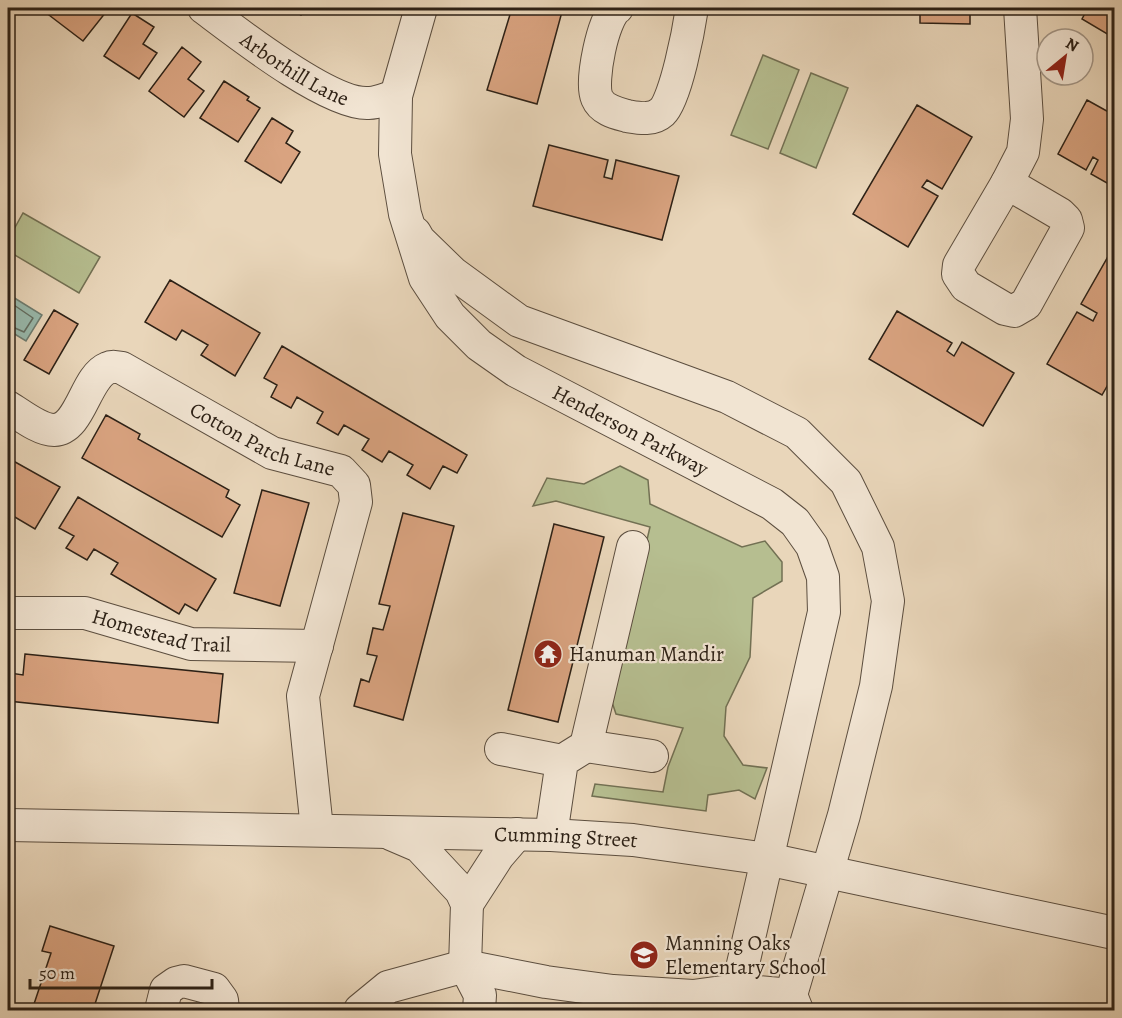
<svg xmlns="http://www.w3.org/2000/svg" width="1122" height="1018" font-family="Alegreya,serif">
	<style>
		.green { fill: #b6be90; stroke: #727053; stroke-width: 1.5 }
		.water { fill: #98b9ac; stroke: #6d7c70; stroke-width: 1.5 }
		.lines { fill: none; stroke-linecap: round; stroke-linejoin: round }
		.shore { stroke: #626d61; stroke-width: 1.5 }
		.building { fill: #d9a380; stroke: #2d2116; stroke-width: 1.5 }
		.minor-casing { stroke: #5c4e3f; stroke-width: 34 }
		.minor { stroke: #f1e4d2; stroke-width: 32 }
		.labels { text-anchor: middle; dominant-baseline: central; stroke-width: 4.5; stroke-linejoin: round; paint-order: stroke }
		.street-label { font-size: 21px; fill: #2d2116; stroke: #f1e4d2 }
		.poi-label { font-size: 21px; fill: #2d2116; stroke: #f1e4d2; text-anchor: start }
	</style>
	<rect width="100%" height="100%" fill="#e9d6ba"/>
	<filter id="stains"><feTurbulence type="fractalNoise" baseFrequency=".00333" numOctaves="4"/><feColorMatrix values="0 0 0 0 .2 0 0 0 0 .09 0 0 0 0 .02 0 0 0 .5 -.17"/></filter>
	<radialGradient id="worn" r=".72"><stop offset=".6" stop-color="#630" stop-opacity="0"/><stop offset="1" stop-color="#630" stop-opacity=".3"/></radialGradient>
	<path class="green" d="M763 55 799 70 768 149 731 135Z
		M811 73 848 88 816 168 780 153Z
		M23 213 100 257 79 293 8 251V240Z
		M620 466 648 480 650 504 742 547 765 541 782 562V581L753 598 750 657 726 707 724 736 743 765 767 768 755 799 739 790 708 795 706 811 592 796 595 784 663 792 668 767 683 728 616 714 610 696 650 527 556 501 533 506 547 478 584 484Z"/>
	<path class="water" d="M8 294 42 315 26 341 8 330Z"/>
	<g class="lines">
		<path class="shore" d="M8 301 33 318 24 332 8 325"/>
	</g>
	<path class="building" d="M49 8H99L106 12 83 41 45 12Z
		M289 8H306L301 15Z
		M512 8H563L537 104 487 90Z
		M920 8H970V24L920 23Z
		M1088 8H1114V38L1082 19Z
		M132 13 154 27 143 44 157 53 139 79 104 56Z
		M182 47 201 62 188 79 204 91 184 117 149 91Z
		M224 81 249 97 247 100 260 108 238 142 200 118Z
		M1087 100 1114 115V187L1091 174 1098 160 1093 157 1086 170 1058 154Z
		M917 105 972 137 942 189 927 180 922 187 938 196 908 247 853 214Z
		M272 118 293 131 286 143 300 152 281 183 245 161Z
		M549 145 608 160 604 177 612 179 616 160 679 176 662 240 533 206Z
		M1110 253 1114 256V374L1102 395 1047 364 1077 312 1093 321 1097 313 1081 304Z
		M170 280 260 333 235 376 201 355 208 345 182 330 176 340 145 322Z
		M54 310 78 324 49 374 24 360Z
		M897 311 952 343 947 351 954 356 962 342 1014 373 983 426 869 359Z
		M282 346 467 455 457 473 443 466 430 489 407 475 413 465 389 451 382 462 362 450 369 439 344 425 338 435 317 423 323 412 297 397 291 408 271 397 277 385 264 378Z
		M106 415 140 434 138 439 229 490 226 497 240 505 222 537 82 458Z
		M8 458 60 487 35 529 8 513Z
		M262 490 309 503 280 606 234 593Z
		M78 497 216 579 197 611 185 604 179 614 111 574 118 563 94 549 87 560 66 548 74 536 59 528Z
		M403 513 454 526 403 720 354 706 361 679 369 682 377 656 367 654 373 628 383 630 390 606 379 604Z
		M554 524 604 537 558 722 508 710Z
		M25 654 223 674 218 723 8 701 10 673 23 675Z
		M50 926 114 946 93 1010H32L51 953 42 951Z"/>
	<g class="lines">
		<g class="minor-casing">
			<g id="minor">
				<path id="s1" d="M204 8C236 32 330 106 369 103 378 103 388 98 396 96"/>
				<path id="s2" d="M421 8 396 96 395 154 405 214 425 278 450 316 479 345 516 371 772 504 795 522 812 546 823 577 824 612 737 990 726 1010"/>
				<path d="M617 8C603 17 590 82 597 98 602 110 616 113 627 116 639 118 652 121 662 112 676 99 689 28 692 8"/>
				<path d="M1007 183 1060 214 1066 220 1068 228 1026 304 1014 311 1005 309 966 286 958 274 959 265Z"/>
				<path d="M1007 183 1023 152 1027 119 1020 8"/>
				<path d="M415 233 419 240 453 273 519 321 727 397 797 433 846 482 878 547 888 601 876 686 844 815 791 995 797 1010"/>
				<path id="s3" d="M8 407C20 414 39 430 54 430 81 429 85 377 108 368 112 366 117 367 122 368L272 453 341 471 354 485 356 502 303 696 317 829"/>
				<path id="s4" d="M8 613H85L191 644 317 646"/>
				<path d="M586 746 652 756"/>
				<path d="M501 749 562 761"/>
				<path id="s5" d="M8 825 551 835 633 840 767 859 1114 933"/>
				<path d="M391 834 419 846 461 891 467 904 465 966 480 995 479 1010"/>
				<path d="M551 835 562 761 586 746 633 547"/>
				<path d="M467 904 498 856 517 834"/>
				<path d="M161 1010 166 990 176 983 184 981 214 989 222 1000 223 1010"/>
				<path d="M360 1010 388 987 465 966 546 982 613 991 693 996 737 990 791 995"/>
			</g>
		</g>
		<use href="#minor" class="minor"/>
	</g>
	<defs>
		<g id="temple-disc" transform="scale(1.5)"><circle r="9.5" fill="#8f2418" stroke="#f1e4d2"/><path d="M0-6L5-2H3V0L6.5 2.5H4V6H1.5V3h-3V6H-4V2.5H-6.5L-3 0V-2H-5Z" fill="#fff"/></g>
		<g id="school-disc" transform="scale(1.5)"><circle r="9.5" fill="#8f2418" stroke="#f1e4d2"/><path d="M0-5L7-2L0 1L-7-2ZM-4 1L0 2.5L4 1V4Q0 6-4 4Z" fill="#fff"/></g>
	</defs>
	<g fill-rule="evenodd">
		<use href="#temple-disc" x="548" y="654"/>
		<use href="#school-disc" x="644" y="955"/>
	</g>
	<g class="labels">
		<g class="street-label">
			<text stroke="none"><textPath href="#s1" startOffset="110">Arborhill Lane</textPath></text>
			<text stroke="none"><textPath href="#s2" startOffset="538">Henderson Parkway</textPath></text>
			<text stroke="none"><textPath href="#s3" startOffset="310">Cotton Patch Lane</textPath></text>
			<text stroke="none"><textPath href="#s4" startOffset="156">Homestead Trail</textPath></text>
			<text stroke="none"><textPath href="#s5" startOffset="558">Cumming Street</textPath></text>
		</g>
		<g class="poi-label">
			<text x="569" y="654">Hanuman Mandir</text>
			<text x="665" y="943">Manning Oaks<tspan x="665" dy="24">Elementary School</tspan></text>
		</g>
	</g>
	<rect width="1122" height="1018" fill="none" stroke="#e9d6ba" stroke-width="30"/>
	<rect x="9" y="9" width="1104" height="1000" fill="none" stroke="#2d2116" stroke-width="3"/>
	<rect x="15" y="15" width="1092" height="988" fill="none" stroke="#2d2116" stroke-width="1.5"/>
	<g transform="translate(1065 57) rotate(30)"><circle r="28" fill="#f1e4d2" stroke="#a39687" stroke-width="1.5"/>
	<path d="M0-4.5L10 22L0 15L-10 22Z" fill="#8f2418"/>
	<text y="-9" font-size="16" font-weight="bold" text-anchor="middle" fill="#2d2116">N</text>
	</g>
	<path d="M30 979v9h182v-9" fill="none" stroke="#2d2116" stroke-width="3"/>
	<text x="39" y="979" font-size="18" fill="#2d2116" stroke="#f1e4d2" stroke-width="4.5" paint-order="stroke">50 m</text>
	<rect width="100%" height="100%" filter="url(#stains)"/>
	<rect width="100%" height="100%" fill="url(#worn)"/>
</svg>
